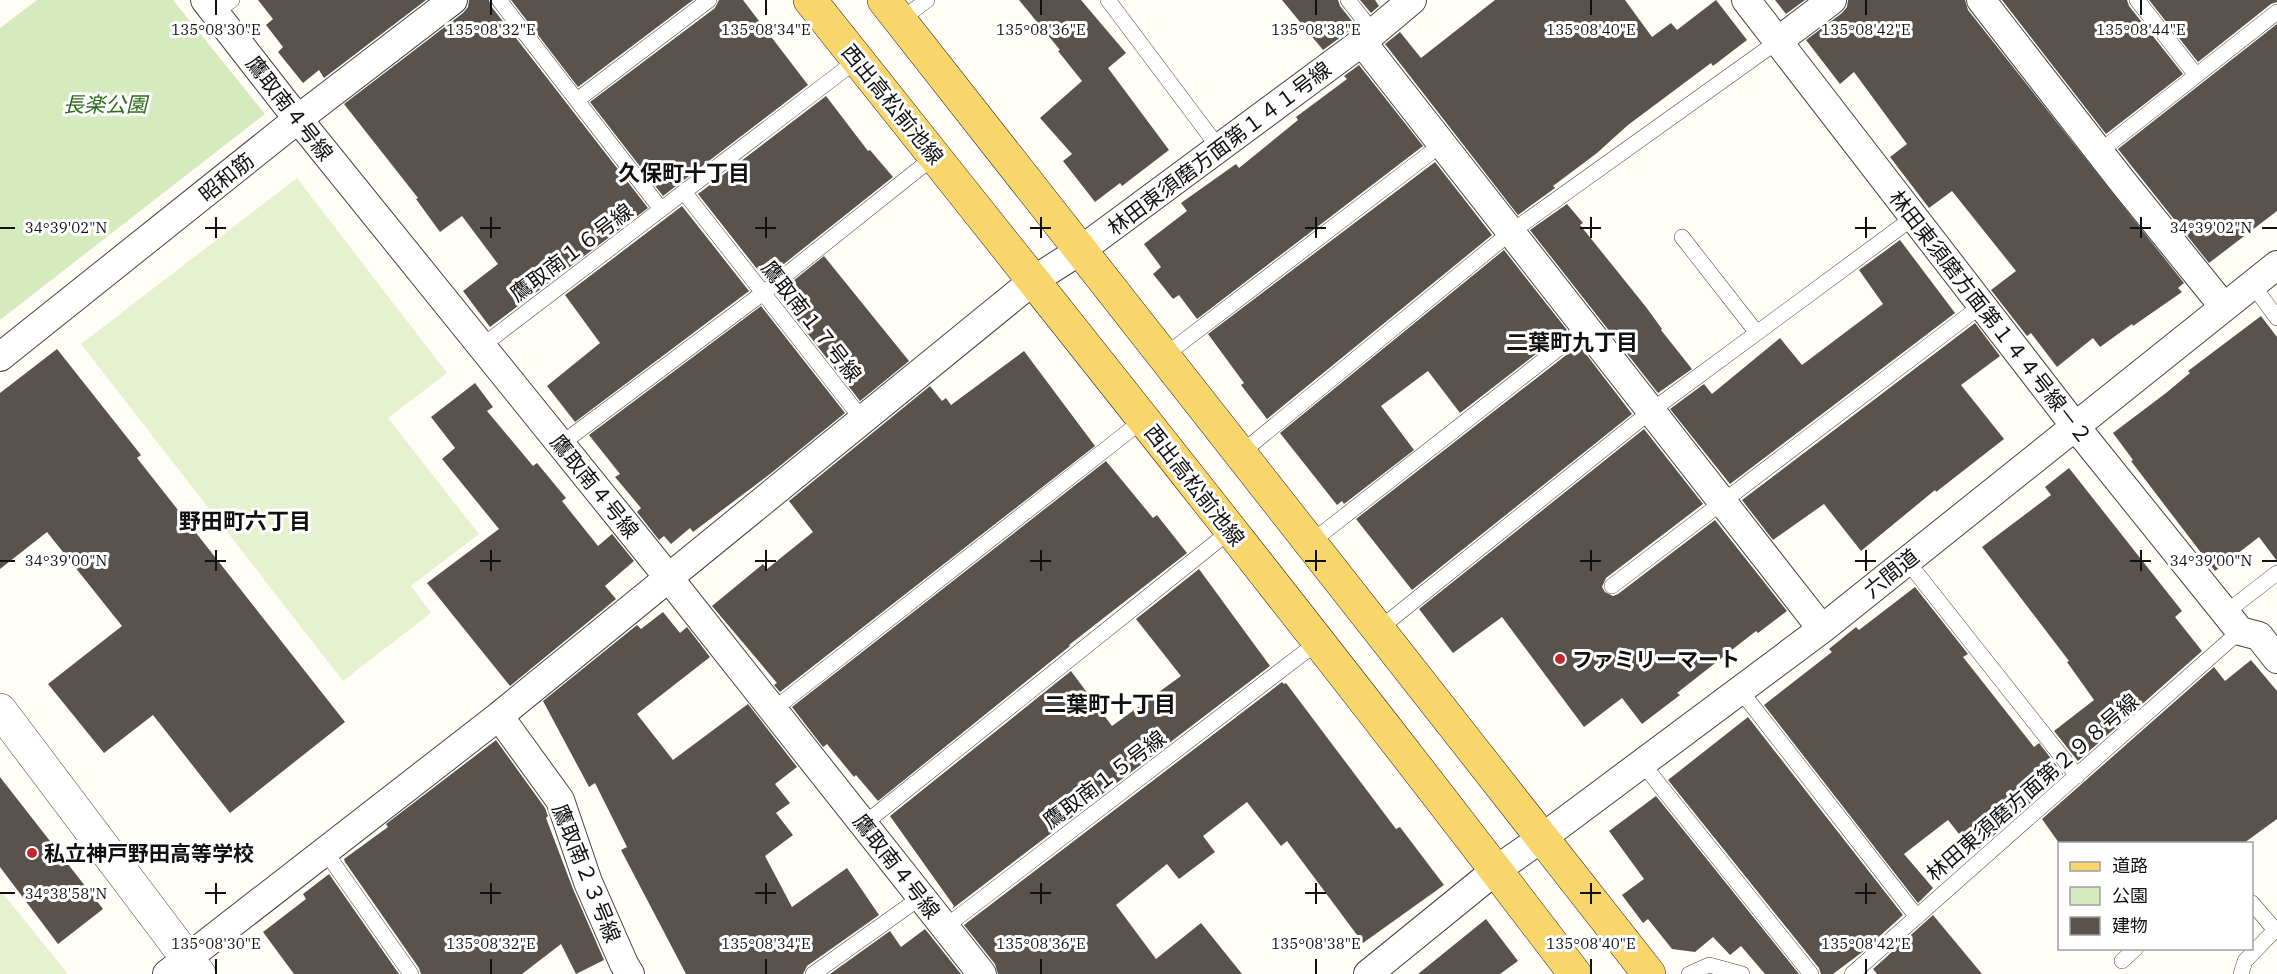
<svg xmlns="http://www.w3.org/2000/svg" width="2277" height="974" font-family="'IBM Plex Serif','Noto Sans JP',serif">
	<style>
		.green { fill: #d5ebbd }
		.pitch { fill: #e6f2cf }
		.building { fill: #5a524d }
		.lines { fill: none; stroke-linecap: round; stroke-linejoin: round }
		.service-casing { stroke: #444; stroke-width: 16 }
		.minor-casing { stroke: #444; stroke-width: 30 }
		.tertiary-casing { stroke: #444; stroke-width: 34 }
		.primary-casing { stroke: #222; stroke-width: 34 }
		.service { stroke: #fff; stroke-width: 15 }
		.minor { stroke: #fff; stroke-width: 28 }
		.tertiary { stroke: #fff; stroke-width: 33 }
		.primary { stroke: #f9d66b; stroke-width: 33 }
		.ticks { fill: none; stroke: #111; stroke-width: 2 }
		.poi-dot { fill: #c4262e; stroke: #fff; stroke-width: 2 }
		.labels { text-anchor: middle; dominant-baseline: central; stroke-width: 6; stroke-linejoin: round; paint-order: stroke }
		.park-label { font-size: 21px; font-style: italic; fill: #2f6b1f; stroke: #fff }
		.street-label { font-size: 21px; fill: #111; stroke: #fff }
		.poi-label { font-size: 21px; font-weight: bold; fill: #111; stroke: #fff; text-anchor: start }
		.neighbourhood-label { font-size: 22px; font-weight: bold; fill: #111; stroke: #fff }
		.ticks-label { font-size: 15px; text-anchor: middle; fill: #111; stroke: #fff; stroke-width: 6; stroke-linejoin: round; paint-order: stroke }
	</style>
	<rect width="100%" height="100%" fill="#fffdf5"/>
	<path class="green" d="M37 0H173L265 114 0 320V28Z"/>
	<path class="pitch" d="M297 178 447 373 388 418 479 534 411 586 431 613 343 681 81 344Z
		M0 890 68 974H0Z"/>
	<path class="building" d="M258 0H426L324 78 319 70 303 83 278 52 283 47 266 25 273 19Z
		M469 0H489L491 6 648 208 490 327 463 291 498 264 462 216 440 232 416 199 418 198 344 104 463 13 468 7Z
		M511 0H693L578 87Z
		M719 0H743L808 85 663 196 590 102 715 8Z
		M1019 0H1081L1126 53 1108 68 1169 150 1122 186 1120 183 1095 202 1063 161 1072 154 1040 118 1082 81 1058 51 1060 50Z
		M1282 0H1338L1340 6 1356 26 1323 50Z
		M1360 0H1375L1379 6 1371 13Z
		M1495 0H1625L1652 37 1671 23 1677 30 1716 0 1747 40 1713 66 1711 63 1628 125 1597 153 1553 186 1555 188 1518 215 1385 44 1400 32 1421 58Z
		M1775 0H1805L1786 14Z
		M1848 0H1965L1968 10 2184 283 2178 288 2182 292 2133 326 2132 324 2100 347 2093 338 2057 367 2031 333 2027 336 1991 290 2016 271 1952 191 1929 208 1890 157 1907 144 1854 72 1840 84 1806 40 1842 13 1847 7Z
		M2002 0H2127L2129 6 2183 74 2106 134Z
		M2149 0H2277V2L2271 4 2198 62Z
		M2277 24V211L2209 263 2118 149Z
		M1359 65 1423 146 1197 319 1179 295 1173 299 1153 274 1161 267 1144 244 1187 211 1181 203 1236 164 1239 168 1298 120 1296 117 1347 79 1344 76Z
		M826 96 868 151 870 150 893 177 765 279 698 194Z
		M1435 162 1492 235 1267 419 1241 385 1244 383 1208 334Z
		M1567 204 1583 223 1580 225 1646 307 1662 329 1661 330 1692 369 1658 393 1530 230Z
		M682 206 749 291 575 422 547 386 600 343 565 295Z
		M1900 240 1955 313 1730 484 1670 409 1704 384 1712 394 1780 338 1802 365 1883 304 1859 270Z
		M1504 250 1567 330 1460 413 1428 371 1381 406 1414 450 1344 504 1342 501 1337 505 1280 433Z
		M824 256 909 361 860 401 777 294Z
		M761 306 845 413 770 474 693 532 690 528 671 544 664 536 659 540 637 512 641 508 615 477 620 474 589 435Z
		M2261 316 2277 337V561L2259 537 2215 571 2131 461 2133 460 2113 433 2166 393 2190 373 2188 371Z
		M1975 323 2000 356 1961 385 2004 439 1936 492 1935 490 1861 551 1824 504 1773 540 1742 500Z
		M1579 345 1632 414 1412 590 1356 519Z
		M57 349 141 455 137 458 345 722 230 813 153 715 104 753 48 684 122 626 47 532 0 569V393Z
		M1024 351 1095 446 780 692 774 685 777 683 712 606 763 564 767 569 813 532 789 501 930 386 942 401 946 398 951 405Z
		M475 383 493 407 487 411 533 466 537 463 566 498 562 501 598 546 612 534 634 561 605 586 616 599 510 686 427 583 499 529 442 459 455 448 431 417Z
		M1644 429 1703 504 1606 578 1602 587 1605 592 1613 596 1618 594 1715 520 1787 611 1758 633 1756 631 1677 693 1680 695 1642 724 1622 698 1584 727 1502 617 1453 653 1419 609Z
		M1106 461 1153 518 1157 515 1187 553 1069 645 1070 646 878 801 856 775 854 777 827 744 823 747 792 707Z
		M2069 468 2182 611 2175 617 2202 651 2078 761 2054 731 2094 700 2067 662 2069 661 1982 547 2051 495 2045 487Z
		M1199 569 1270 666 952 909 954 906 890 816 1071 671 1112 726 1181 676 1136 619Z
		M1915 587 1968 654 1963 657 2034 747 2039 743 2063 774 1974 853 1948 820 1904 854 1933 888 1918 903 1764 705 1832 652 1829 649 1856 627 1859 630Z
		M663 612 680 633 687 627 710 657 637 714 673 760 748 704 797 767 775 784 790 803 776 813 793 835 765 856 792 907 847 868 879 915 807 966 803 974H686L621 850 627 847 595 783 589 787 543 701 637 625 641 629Z
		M2251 660 2277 691V819L2244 843H2059L2042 819 2214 667 2225 681Z
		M1282 682 1284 684 1286 683 1396 829 1400 827 1444 885 1363 943 1287 841 1281 846 1247 802 1203 836 1215 852 1179 879 1167 864 1116 905 1156 959 1201 923 1242 974H998L995 964 964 925Z
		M1748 717 1903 915 1861 953 1833 974H1821L1819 968 1668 780Z
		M496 740 545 808 548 816 546 818 573 889 604 960 576 974 561 944 522 974H421L419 968 345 862 344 859 388 827 386 824Z
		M0 777 103 909 58 944 0 867Z
		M1656 796 1799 974H1765L1741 946 1730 955 1713 937 1695 952 1672 949 1648 919 1643 923 1622 895 1644 879 1609 831Z
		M329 874 399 974H294L263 932 306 899 303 894Z
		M1933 915 1982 974H1877L1873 969Z
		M1486 919 1518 961 1500 974H1418Z
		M925 929 961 974H830L890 931 901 947Z"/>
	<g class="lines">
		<g class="service-casing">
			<path id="service" d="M499 0 661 209
				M1108 0 1219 148
				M1348 0 1373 32
				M2137 0 2196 75
				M215 13 232 0
				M901 20 927 0
				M577 100 709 0
				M2099 152 2277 12
				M684 192 862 419
				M1682 237 1757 333
				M2252 284 2277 318
				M482 346 857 60
				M1164 356 1442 144
				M561 444 763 293 935 156
				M1241 453 1511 232 1778 41
				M1310 543 1586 327
				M1907 561 2077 776
				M1612 586 1982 305
				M2225 613 2277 573
				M1379 629 1651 411 1914 217
				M1740 690 1917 917
				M773 710 1143 420
				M1642 763 1811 974
				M864 824 1230 531
				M325 851 411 974
				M2252 903 2275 930
				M945 927 1318 642
				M2122 961 2136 948
				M813 974 921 897
				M1689 974 1709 965 1742 974
				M1852 974 2240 631
				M2241 974 2245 961 2277 928"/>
		</g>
		<g class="minor-casing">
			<path id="minor" d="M205 0 286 104 668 577 982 974
				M1746 0 2075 426 2240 631 2259 636 2277 659
				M1981 0 2122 181 2224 307
				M1778 41 1832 0
				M1362 42 1822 629
				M0 357 298 119 453 0
				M499 716 560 800 588 882 624 964 630 974
				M167 974 499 716 1034 280 1081 250 1362 42 1412 0
				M1368 974 1496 870 1542 838 1822 629 2277 265"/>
		</g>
		<g class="tertiary-casing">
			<path id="tertiary" d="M0 710 199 974"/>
		</g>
		<g class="primary-casing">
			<path id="primary" d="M810 0C1067 323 1325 645 1575 974
				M884 0 1649 974"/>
		</g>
		<use href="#service" class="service"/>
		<use href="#minor" class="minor"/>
		<use href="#tertiary" class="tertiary"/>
		<use href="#primary" class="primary"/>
	</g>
	<path class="ticks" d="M216 0V15M491 0V15M766 0V15M1041 0V15M1316 0V15M1591 0V15M1866 0V15M2141 0V15M216 217V238M491 217V238M766 217V238M1041 217V238M1316 217V238M1591 217V238M1866 217V238M2141 217V238M0 228H15M205 228H226M480 228H501M755 228H776M1030 228H1051M1305 228H1326M1580 228H1601M1855 228H1876M2130 228H2151M2262 228H2277M216 550V571M491 550V571M766 550V571M1041 550V571M1316 550V571M1591 550V571M1866 550V571M2141 550V571M0 561H15M205 561H226M480 561H501M755 561H776M1030 561H1051M1305 561H1326M1580 561H1601M1855 561H1876M2130 561H2151M2262 561H2277M216 883V904M491 883V904M766 883V904M1041 883V904M1316 883V904M1591 883V904M1866 883V904M0 893H15M205 893H226M480 893H501M755 893H776M1030 893H1051M1305 893H1326M1580 893H1601M1855 893H1876M216 959V974M491 959V974M766 959V974M1041 959V974M1316 959V974M1591 959V974M1866 959V974"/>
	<g class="poi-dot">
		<circle cx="1560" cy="659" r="6"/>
		<circle cx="32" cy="853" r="6"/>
	</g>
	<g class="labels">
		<g class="park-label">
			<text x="105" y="104">長楽公園</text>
		</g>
		<g class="street-label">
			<text transform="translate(893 104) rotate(51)">西出高松前池線</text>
			<text transform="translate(290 108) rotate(52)">鷹取南４号線</text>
			<text transform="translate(1219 148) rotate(-37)">林田東須磨方面第１４１号線</text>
			<text transform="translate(226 177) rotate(-39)">昭和筋</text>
			<text transform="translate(571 252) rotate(-37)">鷹取南１６号線</text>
			<text transform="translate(1991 317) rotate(52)">林田東須磨方面第１４４号線－２</text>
			<text transform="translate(812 321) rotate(52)">鷹取南１７号線</text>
			<text transform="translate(1195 485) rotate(52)">西出高松前池線</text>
			<text transform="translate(595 486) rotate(51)">鷹取南４号線</text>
			<text transform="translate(1891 573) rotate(-39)">六間道</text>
			<text transform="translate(1104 779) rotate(-37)">鷹取南１５号線</text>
			<text transform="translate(2032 787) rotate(-41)">林田東須磨方面第２９８号線</text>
			<text transform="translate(897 866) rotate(52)">鷹取南４号線</text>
			<text transform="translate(587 873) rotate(68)">鷹取南２３号線</text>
		</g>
		<g class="poi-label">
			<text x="1572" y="659">ファミリーマート</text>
			<text x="44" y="853">私立神戸野田高等学校</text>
		</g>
		<g class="neighbourhood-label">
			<text x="684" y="172">久保町十丁目</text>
			<text x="1572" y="341">二葉町九丁目</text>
			<text x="245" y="520">野田町六丁目</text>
			<text x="1110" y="703">二葉町十丁目</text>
		</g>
	</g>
	<g class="ticks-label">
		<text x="216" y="35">135°08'30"E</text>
		<text x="491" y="35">135°08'32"E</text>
		<text x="766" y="35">135°08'34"E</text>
		<text x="1041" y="35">135°08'36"E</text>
		<text x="1316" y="35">135°08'38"E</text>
		<text x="1591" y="35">135°08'40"E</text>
		<text x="1866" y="35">135°08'42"E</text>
		<text x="2141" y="35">135°08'44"E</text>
		<text x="66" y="233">34°39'02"N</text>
		<text x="2211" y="233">34°39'02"N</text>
		<text x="66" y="566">34°39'00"N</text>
		<text x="2211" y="566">34°39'00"N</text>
		<text x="66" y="899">34°38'58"N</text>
		<text x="216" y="949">135°08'30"E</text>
		<text x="491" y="949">135°08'32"E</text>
		<text x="766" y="949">135°08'34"E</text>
		<text x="1041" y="949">135°08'36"E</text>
		<text x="1316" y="949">135°08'38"E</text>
		<text x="1591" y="949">135°08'40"E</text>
		<text x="1866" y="949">135°08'42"E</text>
	</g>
	<rect x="2058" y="842" width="195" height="108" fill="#ffffff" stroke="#a0a0a0" stroke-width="1.5"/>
	<rect x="2070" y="862" width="30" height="9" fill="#f9d66b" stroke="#a0a0a0" stroke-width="1.5"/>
	<text x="2112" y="872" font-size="18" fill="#111111">道路</text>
	<rect x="2070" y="887" width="30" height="18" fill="#d5ebbd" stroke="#a0a0a0" stroke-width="1.5"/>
	<text x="2112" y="902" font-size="18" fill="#111111">公園</text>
	<rect x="2070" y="917" width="30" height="18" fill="#5a524d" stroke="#a0a0a0" stroke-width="1.5"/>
	<text x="2112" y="932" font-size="18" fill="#111111">建物</text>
</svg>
